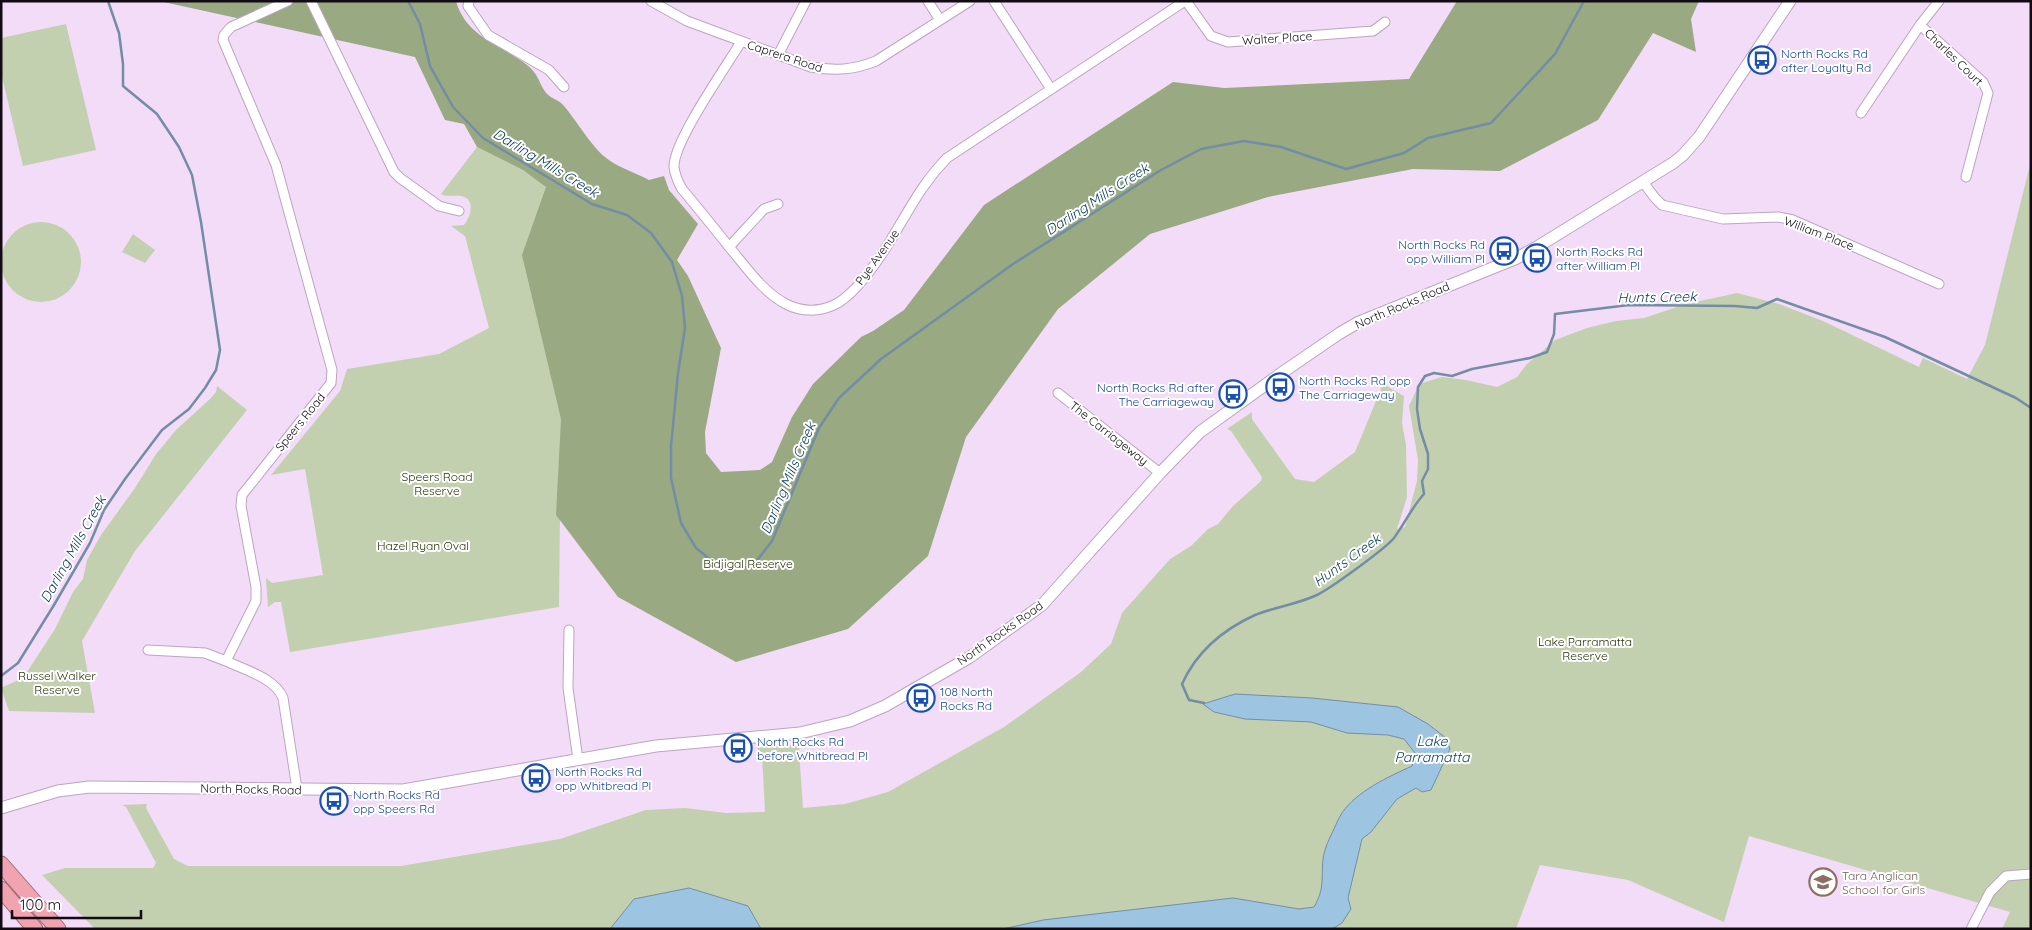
<svg xmlns="http://www.w3.org/2000/svg" width="2032" height="930" font-family="Quicksand,sans-serif">
	<style>
		.green { fill: #c2d0b0 }
		.forest { fill: #99a982 }
		.water { fill: #9dc5e2; stroke: #748da4 }
		.lines { fill: none; stroke-linecap: round; stroke-linejoin: round }
		.stream { stroke: #748da4; stroke-width: 2.5 }
		.street-casing { stroke: #bba5bf; stroke-width: 11 }
		.secondary-casing { stroke: #bba5bf; stroke-width: 13 }
		.highway-casing { stroke: #a36e79; stroke-width: 17 }
		.street { stroke: #fff; stroke-width: 9 }
		.secondary { stroke: #fff; stroke-width: 11 }
		.highway { stroke: #f1a3af; stroke-width: 15 }
		.labels { text-anchor: middle; dominant-baseline: central; stroke-width: 4; stroke-linejoin: round; paint-order: stroke }
		.street-label { font-size: 12px; fill: #130b14; stroke: #fff }
		.transit-label { font-size: 12px; fill: #164399; stroke: #fff; text-anchor: start }
		.park-label { font-size: 12px; fill: #273608; stroke: #fff }
		.education-label { font-size: 12px; fill: #785e54; stroke: #fff; text-anchor: start }
		.water-label { font-size: 14px; font-style: italic; fill: #0e405c; stroke: #fff }
	</style>
	<rect width="100%" height="100%" fill="#f3dcf8"/>
	<path class="green" d="M66 24 96 150 23 166 1 72V38Z
		M477 147 523 170 571 204 560 517 559 607 290 652 281 602H275L268 607 266 578 272 583 323 575 305 469 271 475 340 391 347 369 439 354 489 328 465 236 451 226 464 225C471 216 476 199 461 196 453 194 448 198 441 194Z
		M2031 161V929H2002L2010 912 1749 836 1724 922 1628 880 1540 865 1516 929H95L42 875 65 868H153L156 863 126 807 122 805 147 804 146 808 174 859 188 866H401L560 839 646 810 685 808 726 813 765 812 762 754 757 748 801 744 799 750 803 808 845 804 888 792 1004 727 1081 672 1111 644 1122 613 1170 559 1191 546 1208 529 1218 524 1233 506 1261 481 1262 477 1231 431 1227 429 1252 412V419L1295 479 1314 482 1355 452 1383 384 1404 396 1402 423 1406 445 1407 497 1397 529 1405 527 1417 481 1418 460 1409 406 1419 384 1442 377 1466 380 1497 387 1517 377 1526 365 1555 340 1587 328 1616 321 1644 318 1686 304 1737 293 1779 304 1823 321 1919 367 1923 358 1967 379 1985 345Z
		M1 262a40 40 0 1 1 80 0a40 40 0 1 1-80 0Z
		M133 234 155 250 145 263 122 252Z
		M217 386 247 410 135 551 82 641 95 713 9 711 1 688 16 681 27 672 55 629 73 592 83 579 87 560 101 535 135 488 156 454 176 430 210 399 216 392Z"/>
	<path class="forest" d="M159 1H456C466 37 501 45 527 65 538 74 538 80 544 90 549 99 559 99 564 106 576 120 592 147 605 157 615 166 636 173 649 180L664 176 669 190 698 224 677 260 688 276 721 348 705 432 706 453 721 472 760 470 772 462 792 417 813 384 861 337 873 331 904 310 984 205 1173 82 1224 88 1409 79 1457 1H1699L1691 19 1696 52 1653 33 1598 120 1500 171 1413 169 1268 197 1150 234 1058 309 966 437 928 556 848 629 736 662 618 597 556 515 561 419 522 255 546 187 523 170 477 147 464 124 445 120 415 57Z"/>
	<path class="water" d="M1235 694 1312 698 1398 707 1428 724 1446 738 1450 749 1431 790 1422 792 1416 788 1397 799 1371 832 1362 839 1348 898 1351 909 1342 923 1332 929H1003L1043 920 1233 898 1299 909 1314 907C1325 888 1321 879 1323 859 1324 851 1328 841 1332 833 1335 827 1338 819 1342 813 1357 791 1388 777 1412 766L1415 753 1404 739 1388 735 1347 733 1311 722 1245 719 1214 712 1203 704Z
		M689 888 748 906 761 929H610L634 899Z"/>
	<g class="lines">
		<path class="stream" d="M408 1 420 24 430 66 453 107 483 138 592 204 627 215 651 233 672 262 682 296 685 328 678 373 671 446V478L681 523 696 548 712 561 733 568 752 567 772 541 819 428 839 398 881 359 1013 264 1161 170 1201 149 1244 141 1281 147 1346 169 1404 153 1428 138 1491 123 1555 54 1584 1
			M1 676 18 663 54 605 90 543 104 510 125 479 162 430 189 409 205 388 216 370 220 350 201 222 192 175 179 147 157 114 123 86V64L119 33 108 1
			M1204 703 1189 700 1182 684C1197 651 1222 630 1255 615 1275 607 1298 604 1317 595 1331 588 1385 549 1394 538 1405 523 1412 507 1424 494L1422 481 1428 469V454L1420 429 1417 409 1418 387 1425 376 1434 373 1452 376 1472 369 1530 358 1547 352 1554 334 1555 314 1629 305 1735 306 1757 308 1777 299 1885 337 2016 398 2031 408"/>
		<g class="street-casing">
			<path id="street" d="M288 1 231 27 224 35 223 40 276 165 332 370 331 383 242 495 241 506 256 587V601L226 661C245 670 275 678 283 698L297 789
				M311 1 394 172 400 178 439 206 459 211
				M469 1 468 6 488 35 549 70 564 87
				M651 1 687 21 811 67C835 71 854 70 876 61L970 1
				M928 1 940 20
				M994 1 1051 89
				M1186 1 1211 36 1228 42 1373 31 1385 22
				M1920 25 1983 82 1988 93 1966 177
				M741 42C726 67 673 142 674 167 675 175 678 182 682 189 698 208 714 228 730 248 746 267 763 292 786 304 801 312 819 312 834 305 855 295 875 265 887 246 908 213 919 187 947 158L1185 1
				M778 55 806 1
				M1861 113 1920 25 1939 1
				M1643 182 1655 198 1662 205 1723 219 1778 217 1793 220 1939 284
				M729 247 764 209 778 204
				M1058 393 1160 473
				M569 630 568 688 578 760
				M148 650 205 653 226 661
				M1971 929 1990 892 2006 876 2031 874"/>
		</g>
		<g class="secondary-casing">
			<path id="secondary" d="M1 808 58 791 89 787 403 790 656 746 800 733 850 721 885 706 970 657 1042 605 1160 473 1200 432 1283 372 1340 333 1359 322 1515 259 1537 247 1673 163 1683 155 1699 137 1790 1"/>
		</g>
		<g class="highway-casing">
			<path id="highway" d="M1 864 58 929
				M1 889 35 929"/>
		</g>
		<use href="#street" class="street"/>
		<use href="#secondary" class="secondary"/>
		<use href="#highway" class="highway"/>
	</g>
	<defs>
		<g id="bus-ring" transform="scale(1.4375)"><circle r="9.5" fill="#fff" stroke="#1a4fb4" stroke-width="1.5"/><path d="M-5-6H5V4H4V6H2V4H-2V6H-4V4H-5ZM-3.5-4V0h7V-4ZM-3.5 1.2v1.5H-2V1.2ZM2 1.2v1.5H3.5V1.2Z" fill="#1a4fb4"/></g>
		<g id="school-ring" transform="scale(1.4375)"><circle r="9.5" fill="#fff" stroke="#8d6e63" stroke-width="1.5"/><path d="M0-5L7-2L0 1L-7-2ZM-4 1L0 2.5L4 1V4Q0 6-4 4Z" fill="#8d6e63"/></g>
	</defs>
	<g fill-rule="evenodd">
		<use href="#bus-ring" x="1762" y="60"/>
		<use href="#bus-ring" x="1504" y="251"/>
		<use href="#bus-ring" x="1537" y="258"/>
		<use href="#bus-ring" x="1280" y="387"/>
		<use href="#bus-ring" x="1233" y="394"/>
		<use href="#bus-ring" x="921" y="698"/>
		<use href="#bus-ring" x="738" y="748"/>
		<use href="#bus-ring" x="536" y="778"/>
		<use href="#bus-ring" x="334" y="801"/>
		<use href="#school-ring" x="1823" y="882"/>
	</g>
	<g class="labels">
		<g class="street-label">
			<text transform="translate(1277 38) rotate(-4)">Walter Place</text>
			<text transform="translate(785 56) rotate(18)">Caprera Road</text>
			<text transform="translate(1954 57) rotate(44)">Charles Court</text>
			<text transform="translate(1819 233) rotate(21)">William Place</text>
			<text transform="translate(877 257) rotate(-54)">Pye Avenue</text>
			<text transform="translate(1402 305) rotate(-23)">North Rocks Road</text>
			<text transform="translate(300 422) rotate(-51)">Speers Road</text>
			<text transform="translate(1109 433) rotate(38)">The Carriageway</text>
			<text transform="translate(1000 633) rotate(-35)">North Rocks Road</text>
			<text transform="translate(251 789) rotate(1)">North Rocks Road</text>
		</g>
		<g class="transit-label">
			<text x="1781" y="53">North Rocks Rd<tspan x="1781" dy="14">after Loyalty Rd</tspan></text>
			<text x="1485" y="244" text-anchor="end">North Rocks Rd<tspan x="1485" dy="14">opp William Pl</tspan></text>
			<text x="1556" y="251">North Rocks Rd<tspan x="1556" dy="14">after William Pl</tspan></text>
			<text x="1299" y="380">North Rocks Rd opp<tspan x="1299" dy="14">The Carriageway</tspan></text>
			<text x="1214" y="387" text-anchor="end">North Rocks Rd after<tspan x="1214" dy="14">The Carriageway</tspan></text>
			<text x="940" y="691">108 North<tspan x="940" dy="14">Rocks Rd</tspan></text>
			<text x="757" y="741">North Rocks Rd<tspan x="757" dy="14">before Whitbread Pl</tspan></text>
			<text x="555" y="771">North Rocks Rd<tspan x="555" dy="14">opp Whitbread Pl</tspan></text>
			<text x="353" y="794">North Rocks Rd<tspan x="353" dy="14">opp Speers Rd</tspan></text>
		</g>
		<g class="park-label">
			<text x="437" y="476">Speers Road<tspan x="437" dy="14">Reserve</tspan></text>
			<text x="423" y="545">Hazel Ryan Oval</text>
			<text x="748" y="563">Bidjigal Reserve</text>
			<text x="1585" y="641">Lake Parramatta<tspan x="1585" dy="14">Reserve</tspan></text>
			<text x="57" y="675">Russel Walker<tspan x="57" dy="14">Reserve</tspan></text>
		</g>
		<g class="education-label">
			<text x="1842" y="875">Tara Anglican<tspan x="1842" dy="14">School for Girls</tspan></text>
		</g>
		<g class="water-label">
			<text transform="translate(546 163) rotate(31)">Darling Mills Creek</text>
			<text transform="translate(1097 199) rotate(-33)">Darling Mills Creek</text>
			<text transform="translate(1657 297) rotate(-1)">Hunts Creek</text>
			<text transform="translate(788 478) rotate(-67)">Darling Mills Creek</text>
			<text transform="translate(73 549) rotate(-61)">Darling Mills Creek</text>
			<text transform="translate(1347 560) rotate(-36)">Hunts Creek</text>
			<text x="1432" y="741">Lake<tspan x="1432" dy="16">Parramatta</tspan></text>
		</g>
	</g>
	<rect width="2032" height="930" fill="none" stroke="#130b14" stroke-width="5"/>
	<path d="M12 910v8h129v-8" fill="none" stroke="#130b14" stroke-width="2.5"/>
	<text x="20" y="910" font-size="15" fill="#130b14" stroke="#ffffff" stroke-width="4" paint-order="stroke">100 m</text>
</svg>
